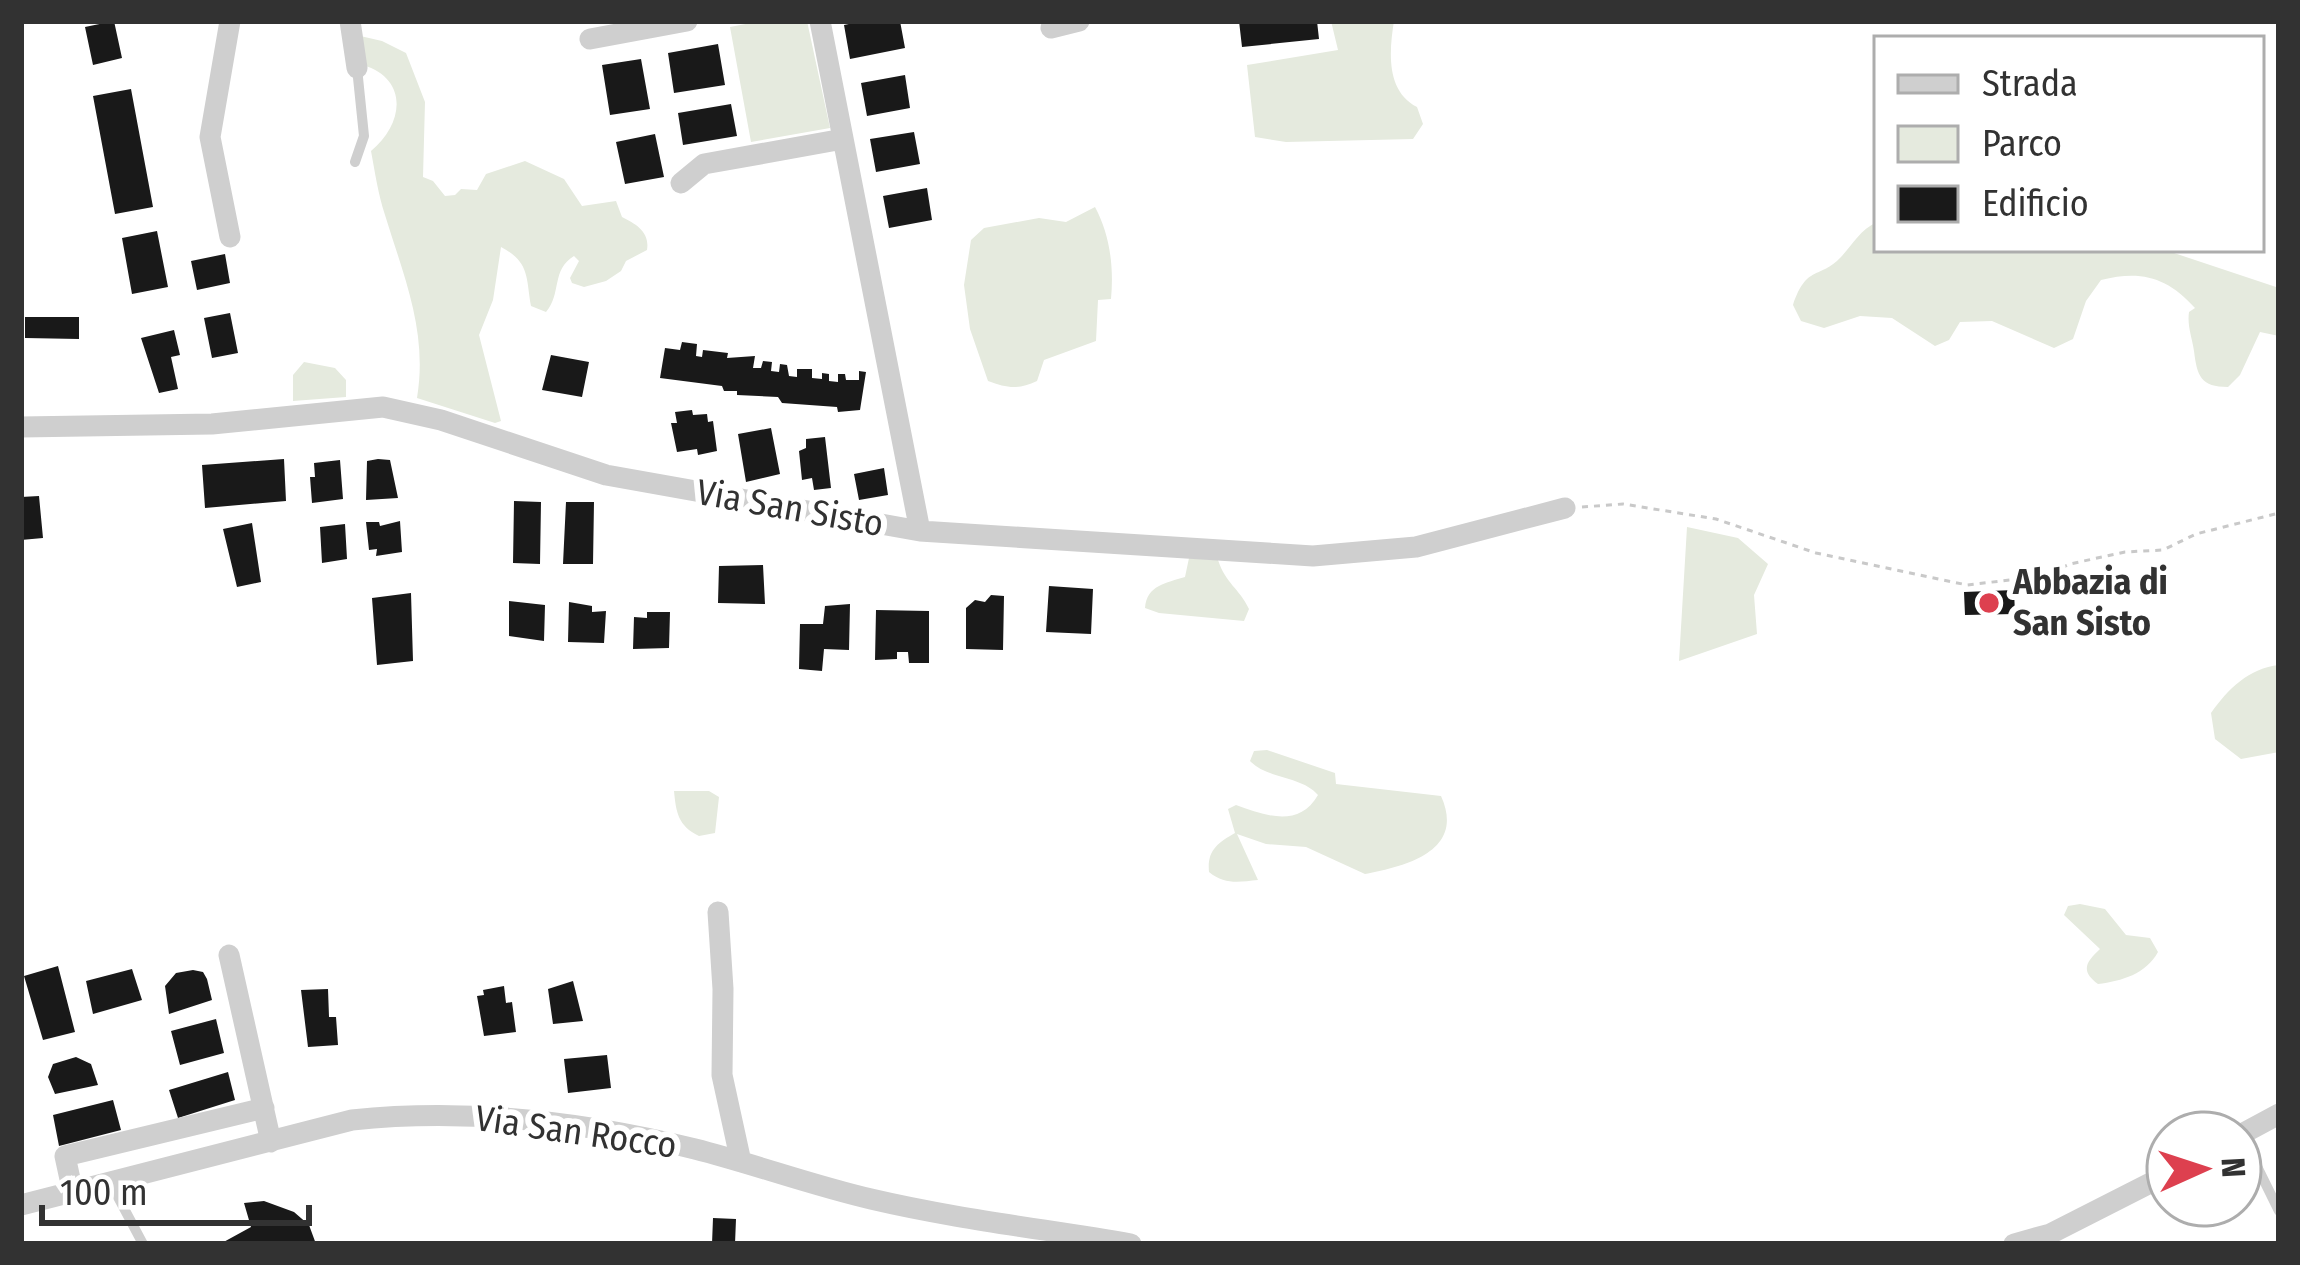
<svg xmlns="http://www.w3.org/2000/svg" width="2300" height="1265" font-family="'Fira Sans Condensed',sans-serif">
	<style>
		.green { fill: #e5eade }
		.building { fill: #191919 }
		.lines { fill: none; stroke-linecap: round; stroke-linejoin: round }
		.path { stroke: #c9c9c9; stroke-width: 3; stroke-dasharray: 6 6; stroke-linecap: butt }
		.service { stroke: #cfcfcf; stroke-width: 10 }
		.minor { stroke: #cfcfcf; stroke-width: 21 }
		.poi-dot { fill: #dd404f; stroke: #fff; stroke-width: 4.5 }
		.labels { text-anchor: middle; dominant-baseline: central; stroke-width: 12; stroke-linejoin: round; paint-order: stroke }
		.street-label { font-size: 36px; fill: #323232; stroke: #fff }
		.poi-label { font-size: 36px; font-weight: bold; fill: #323232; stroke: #fff; text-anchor: start }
	</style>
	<rect width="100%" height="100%" fill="#fff"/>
	<path class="green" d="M761 21H807L830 128 751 142 730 27Z
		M1331 21H1394C1389 52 1386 91 1417 107L1423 124 1413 139 1286 142 1255 137 1247 65 1338 50Z
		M356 35 382 41 406 53 425 102 423 177 433 181 445 196 455 195 461 189 477 190 486 174 525 161 564 179 582 206 616 201 622 217C636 224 650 232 647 250L626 261 621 271 606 281 584 287 572 283 570 278 579 261 574 256C551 270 562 293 546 312L531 306C526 278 530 262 501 247L493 300 479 335 501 421 495 423 417 398C428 332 404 277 385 215 378 194 375 172 371 151 404 124 409 79 363 65Z
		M1095 207C1110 235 1114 267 1111 299L1098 300 1096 341 1044 360 1037 381C1018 390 1007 388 988 381L970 329 964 285 971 240 984 228 1039 218 1066 222Z
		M1877 222V249H2173L2174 253 2279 288V336L2260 332 2240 375 2228 387C2201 387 2197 376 2194 351 2192 337 2187 326 2189 312L2195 308C2167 277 2141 270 2101 280L2086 301 2073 339 2054 348 1992 321 1960 322 1949 340 1935 346 1892 318 1860 316 1824 328 1801 321 1793 305C1807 264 1819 280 1841 257 1853 244 1860 230 1877 222Z
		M304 362 335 368 346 380V397L293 401V375Z
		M1687 527 1738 538 1768 564 1754 595 1757 634 1679 661Z
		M1189 558 1218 560C1226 584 1239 588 1249 609L1244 621 1159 613 1145 608C1147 585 1166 583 1185 577Z
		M2279 665V752L2241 759 2215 739 2211 713C2228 689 2249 668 2279 665Z
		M1267 750 1335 773 1336 784 1441 796C1466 851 1406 866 1365 874L1306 847 1266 844 1237 834 1258 880C1239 882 1225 885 1209 872 1207 851 1217 843 1235 833L1228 809 1236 805C1266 816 1299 828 1318 795 1302 776 1267 779 1250 761L1254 751Z
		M674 791H709L719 797 715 833 699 836C678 826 676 812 674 791Z
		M2080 904 2105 909 2126 935 2150 938 2158 952C2146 974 2122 981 2098 984 2080 971 2086 962 2100 949L2064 915 2068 906Z"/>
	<path class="building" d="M114 21 122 58 93 65 85 27Z
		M863 21H900L905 48 850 59 844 25Z
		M1239 21H1317L1319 39 1242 47Z
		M718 44 725 85 674 93 668 53Z
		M641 59 650 109 610 115 602 65Z
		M905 75 910 108 867 116 861 83Z
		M131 89 153 207 115 214 93 96Z
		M731 104 737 136 683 145 678 113Z
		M914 132 920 164 876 172 870 139Z
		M655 134 664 177 625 184 616 142Z
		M927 188 932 220 889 228 883 196Z
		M157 231 168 287 132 294 122 238Z
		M225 254 230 283 197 290 191 261Z
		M230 313 238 353 212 358 204 318Z
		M25 317H79V339L25 338Z
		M174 330 180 355 171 357 178 389 159 393 141 338Z
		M682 342 697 344 696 356 702 357 703 350 728 353 727 358 755 356 753 368H761L763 361 772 362 771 371 779 372 780 364 787 365 789 376 797 377V369H812V378L822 379V373L829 374V381L838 382V374H845L846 380H859V371L866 372 860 410 838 412 837 407 782 403 778 397 737 395V391H724L722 386 660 378 665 348 680 350Z
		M551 355 589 362 582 397 542 390Z
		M692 410 693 415 707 414 708 422 713 421 717 451 698 455 697 449 677 452 671 423H677L675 412Z
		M771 428 780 474 746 482 738 434Z
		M825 437 831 488 814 490 812 478 802 480 799 451 806 448V439Z
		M284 459 286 501 205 508 202 465Z
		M378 459 390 460 398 498 366 500 367 461Z
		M340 460 343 499 312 503 310 477H315L314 463Z
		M884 468 888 495 859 500 854 474Z
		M39 496 43 538 21 540V497Z
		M514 501 541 502 540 564 513 563Z
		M566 502H594L593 564H563Z
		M400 521 402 552 376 556 377 549 369 550 366 522H379L380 526Z
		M252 523 261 582 237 587 223 529Z
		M345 524 347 559 322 563 320 527Z
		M763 565 765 604 718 603 719 566Z
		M1049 586 1093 589 1091 634 1046 632Z
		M2014 590 2015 614 1965 615 1964 592Z
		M411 593 413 661 377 665 372 598Z
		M991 595 1004 596 1003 650 966 649V608L975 600 985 602Z
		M509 601 545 605 544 641 509 636Z
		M569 602 592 606V612L606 611 604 643 568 642Z
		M850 604 849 650 824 649 822 671 799 669 800 624H823L825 606Z
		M876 610 929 611V663H909L908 652H897V659L875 660Z
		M647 612H670L669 648 633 649 634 617 647 618Z
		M58 966 75 1032 43 1040 24 976Z
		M132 969 142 1000 93 1014 86 981Z
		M193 970 203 972 207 979 212 1000 169 1014 165 986 176 973Z
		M573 981 583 1021 553 1024 548 989Z
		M504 986 506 1003 512 1002 516 1032 484 1036 477 996 484 995 483 990Z
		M328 989 329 1017H336L338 1045 308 1047 301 990Z
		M216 1019 224 1053 180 1065 171 1031Z
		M607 1055 611 1088 568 1093 564 1059Z
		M76 1057 91 1064 98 1085 55 1094 48 1077 53 1064Z
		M228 1072 235 1100 178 1118 169 1090Z
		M113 1100 121 1130 59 1146 53 1115Z
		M264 1201 294 1212 309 1225 316 1244H220L251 1227 244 1203Z
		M713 1218 736 1219 735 1244H712Z"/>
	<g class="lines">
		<path class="path" d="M1582 507 1623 504 1716 519 1816 553 1967 585 2044 576 2070 564 2125 552 2163 550 2196 534 2279 513"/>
		<path class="service" d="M355 162 364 136 357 68
			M2241 1134 2279 1211
			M111 1184 143 1244"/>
		<path class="minor" d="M230 21 210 137 230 237
			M350 21 357 68
			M820 21 920 531
			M1051 28 1079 21
			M590 39 687 21
			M681 183 704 164 843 139
			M21 427 212 424 383 407 441 420 606 475 920 531 1313 556 1416 547 1565 508
			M718 912 723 989 722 1075 741 1162
			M229 955 271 1142
			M2240 1135 2279 1114
			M73 1193 65 1156 264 1108
			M21 1205 352 1120C467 1108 582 1121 695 1149 754 1164 811 1185 871 1199 956 1219 1044 1229 1131 1244
			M2014 1244 2050 1234 2168 1174"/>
	</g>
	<circle class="poi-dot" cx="1989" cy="603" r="12"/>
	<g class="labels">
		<g class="street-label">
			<text transform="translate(790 508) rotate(10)">Via San Sisto</text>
			<text transform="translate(576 1132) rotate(8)">Via San Rocco</text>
		</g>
		<g class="poi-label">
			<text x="2013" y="582">Abbazia di<tspan x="2013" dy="41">San Sisto</tspan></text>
		</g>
	</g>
	<rect width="2300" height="1265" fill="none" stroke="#323232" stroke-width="48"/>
	<rect x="1874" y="36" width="390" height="216" fill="#ffffff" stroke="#adadad" stroke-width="3"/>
	<rect x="1898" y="75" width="60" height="18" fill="#cfcfcf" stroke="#adadad" stroke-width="3"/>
	<text x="1982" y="96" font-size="36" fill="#323232">Strada</text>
	<rect x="1898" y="126" width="60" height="36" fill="#e5eade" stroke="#adadad" stroke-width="3"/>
	<text x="1982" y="156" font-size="36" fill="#323232">Parco</text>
	<rect x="1898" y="186" width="60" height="36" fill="#191919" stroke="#adadad" stroke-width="3"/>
	<text x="1982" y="216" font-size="36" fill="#323232">Edificio</text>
	<g transform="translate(2204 1169) rotate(87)"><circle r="57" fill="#ffffff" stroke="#adadad" stroke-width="3"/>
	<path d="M0-9L21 45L0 30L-21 45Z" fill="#dd404f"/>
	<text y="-18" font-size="33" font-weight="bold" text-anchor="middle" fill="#323232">N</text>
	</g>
	<path d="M42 1205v18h267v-18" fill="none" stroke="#323232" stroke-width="6"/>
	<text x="60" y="1205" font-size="36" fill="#323232" stroke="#ffffff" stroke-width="9" paint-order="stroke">100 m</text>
</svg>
